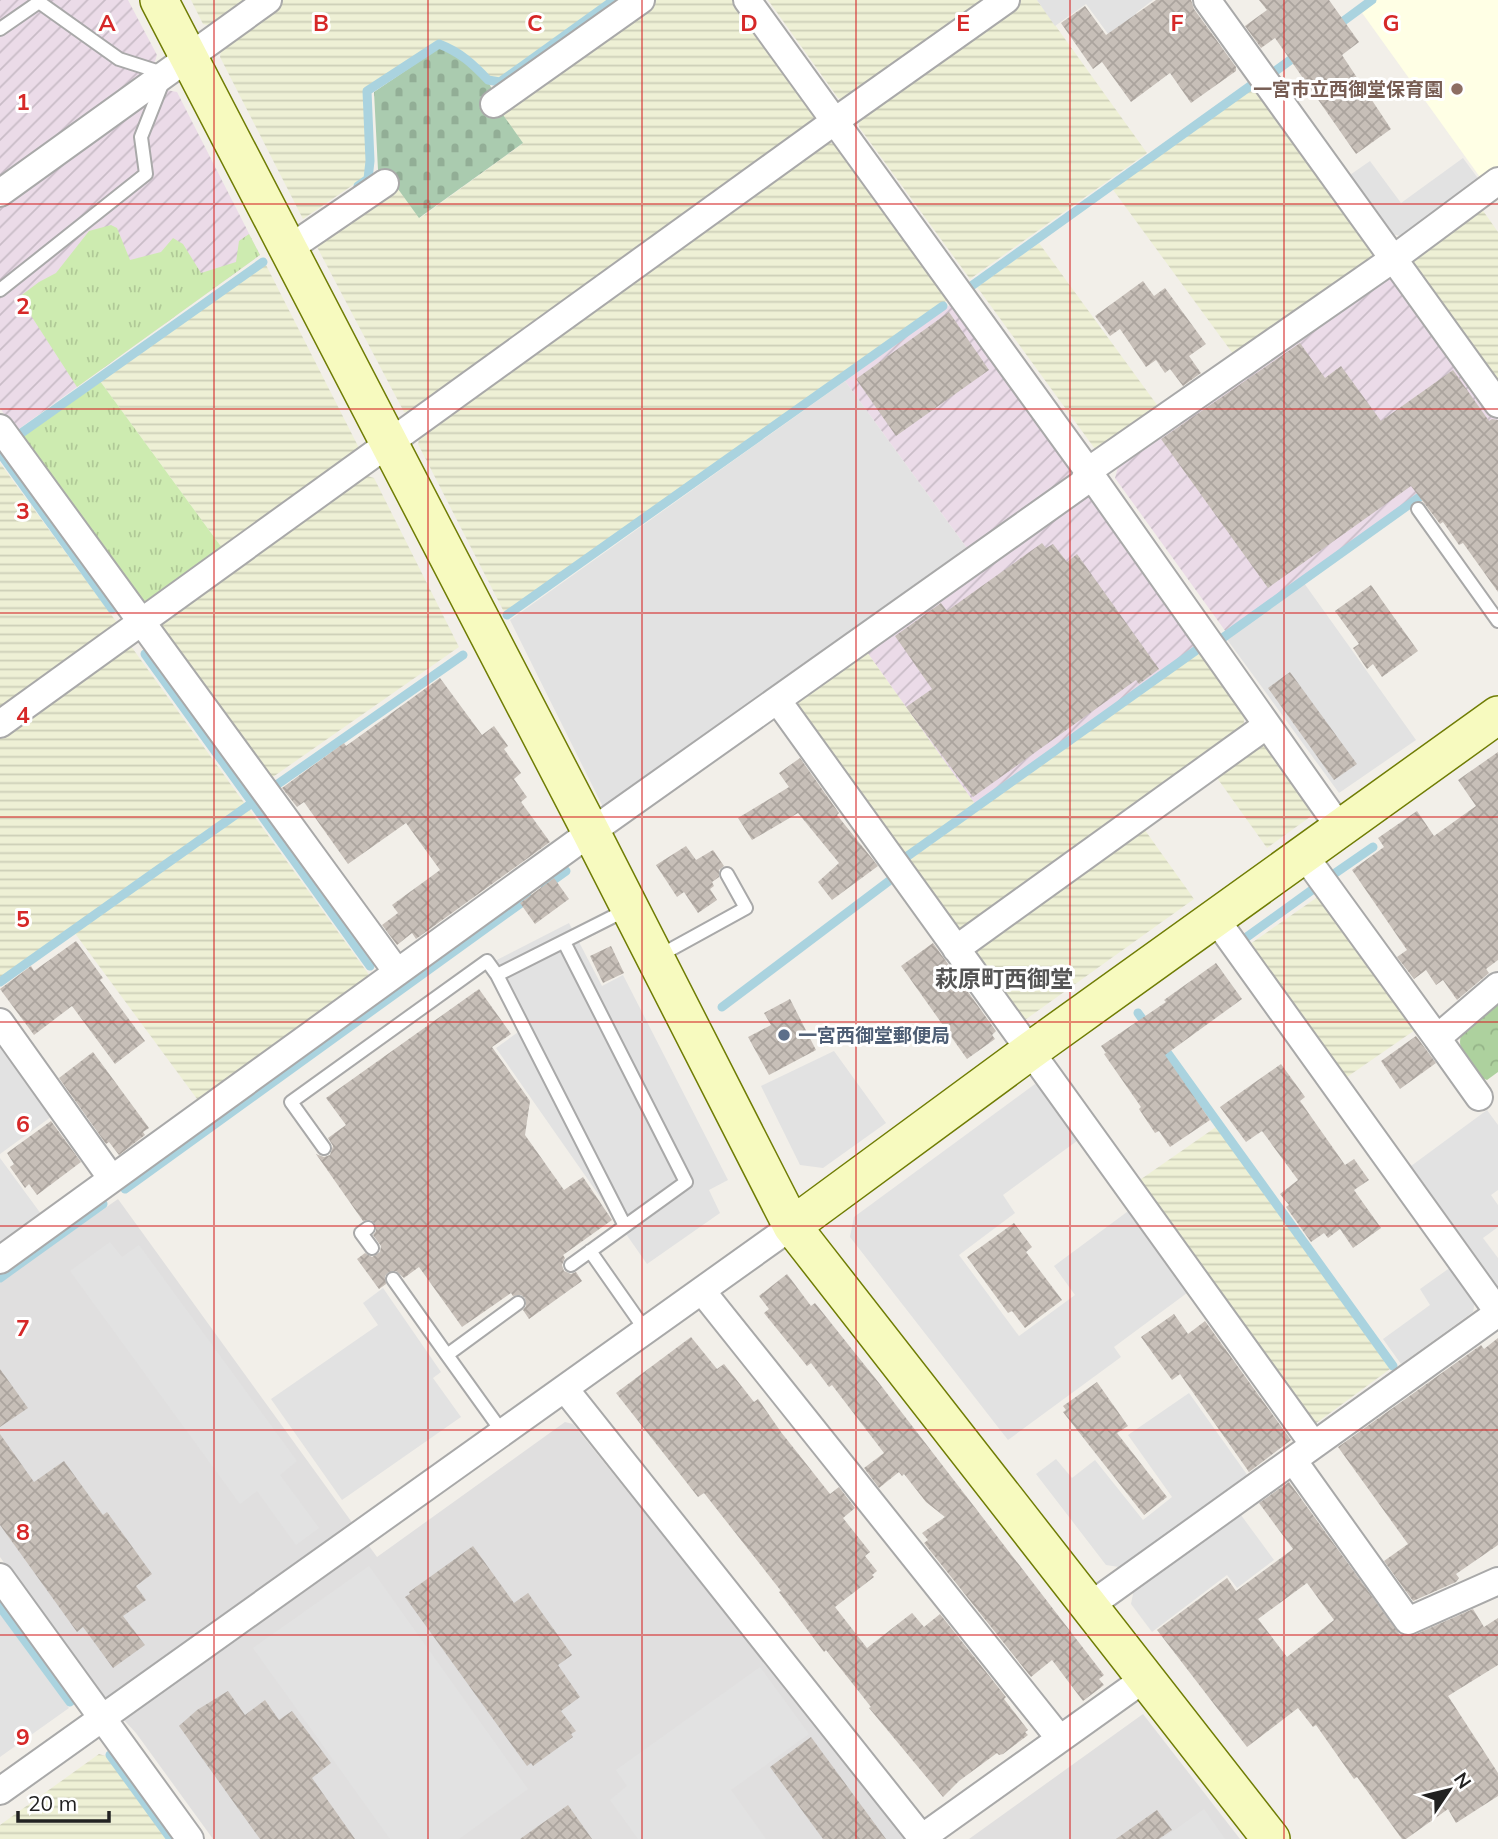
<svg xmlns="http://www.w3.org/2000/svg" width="1498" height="1839" font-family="Mulish,'Noto Sans JP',sans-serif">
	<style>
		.residential { fill: #e0dfdf }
		.industrial { fill: url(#industrial-furrows) }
		.education { fill: #ffffe5 }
		.farmland { fill: url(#farmland-rules) }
		.grass { fill: url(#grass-tufts) }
		.forest { fill: url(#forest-crowns) }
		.cemetery { fill: url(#cemetery-stones) }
		.parking { fill: #e2e2e2 }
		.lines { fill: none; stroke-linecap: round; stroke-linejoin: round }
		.stream { stroke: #aad3df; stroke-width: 9 }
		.building { fill: url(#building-cross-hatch); fill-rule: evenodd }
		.lane-casing { stroke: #a9a9a9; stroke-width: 16 }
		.street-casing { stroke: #a9a9a9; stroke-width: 30 }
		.secondary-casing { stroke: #707d05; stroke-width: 40 }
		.lane { stroke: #fff; stroke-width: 12 }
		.street { stroke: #fff; stroke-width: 26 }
		.secondary { stroke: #f7fabf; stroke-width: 37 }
		.grid { fill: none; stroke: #d62828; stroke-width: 2; stroke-opacity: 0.55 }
		.education-dot { fill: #8d6e63; stroke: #fff; stroke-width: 2.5 }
		.service-dot { fill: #5c6f8a; stroke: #fff; stroke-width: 2.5 }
		.labels { text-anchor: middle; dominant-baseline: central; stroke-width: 6; stroke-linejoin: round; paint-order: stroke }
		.education-label { font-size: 19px; font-weight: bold; fill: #785e54; stroke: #fff; text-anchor: end }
		.service-label { font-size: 19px; font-weight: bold; fill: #4e5e75; stroke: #fff; text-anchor: start }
		.quarter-label { font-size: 23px; font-weight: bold; fill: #555; stroke: #fff }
		.grid-label { font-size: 23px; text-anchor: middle; font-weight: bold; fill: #d62828; stroke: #fff; stroke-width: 6; stroke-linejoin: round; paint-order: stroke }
	</style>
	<defs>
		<pattern id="industrial-furrows" width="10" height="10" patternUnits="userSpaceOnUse" patternTransform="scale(1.75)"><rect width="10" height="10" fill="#ebdbe8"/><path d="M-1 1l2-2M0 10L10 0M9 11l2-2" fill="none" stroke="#c9bcc7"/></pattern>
		<pattern id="farmland-rules" width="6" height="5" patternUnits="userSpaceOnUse" patternTransform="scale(1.75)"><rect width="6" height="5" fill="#eef0d5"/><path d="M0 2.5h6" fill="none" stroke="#ccceb7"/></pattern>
		<pattern id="grass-tufts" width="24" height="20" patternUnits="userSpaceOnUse" patternTransform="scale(1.75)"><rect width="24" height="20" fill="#cdebb0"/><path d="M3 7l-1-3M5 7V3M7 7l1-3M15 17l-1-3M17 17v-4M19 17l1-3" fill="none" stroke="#b0c997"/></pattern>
		<pattern id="forest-crowns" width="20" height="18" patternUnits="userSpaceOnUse" patternTransform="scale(1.75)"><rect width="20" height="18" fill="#add19e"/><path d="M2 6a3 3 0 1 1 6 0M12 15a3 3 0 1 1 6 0" fill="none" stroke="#95b388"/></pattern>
		<pattern id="cemetery-stones" width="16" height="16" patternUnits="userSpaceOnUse" patternTransform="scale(1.75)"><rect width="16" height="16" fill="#aacbaf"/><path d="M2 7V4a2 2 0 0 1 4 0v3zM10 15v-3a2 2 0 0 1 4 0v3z" fill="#92ae96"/></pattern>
		<pattern id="building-cross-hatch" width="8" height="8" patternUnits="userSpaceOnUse" patternTransform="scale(1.75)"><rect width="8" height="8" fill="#c7bfb8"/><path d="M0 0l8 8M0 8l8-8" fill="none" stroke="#aba49e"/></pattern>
	</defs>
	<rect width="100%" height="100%" fill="#f2efe9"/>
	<path class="residential" d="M118 1199 377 1557 565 1422 573 1424 907 1839H213L136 1733 96 1690 0 1557V1282Z
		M1143 1714 1240 1839H969Z"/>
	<path class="industrial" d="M0 0H128L157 55 154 64 0 178Z
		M161 89 177 92 260 255 16 431 0 408V204Z
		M1383 276 1395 277 1498 420V436L1226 632 1115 478 1119 464Z
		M954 302 1071 464 1073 480 969 551 845 381Z
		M1082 494 1092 496 1198 645 975 804 864 648Z"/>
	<path class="education" d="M1373 0H1498V169L1482 180 1360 10Z"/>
	<path class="farmland" d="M191 0H253L216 27 203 24Z
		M282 0H609L500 79 491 78 475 61 457 49 439 41 365 89 368 157 366 176 303 219 220 57 222 43Z
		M657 0H734L815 116 813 127 414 415 404 412 316 245 396 186 420 218 522 144 501 112Z
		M768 0H990L849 101 838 98Z
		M1017 0H1037L1147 153 970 279 859 127V114Z
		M1256 85 1373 246 1371 261 1236 358 1111 187Z
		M824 141 841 146 950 298 505 614 418 444 421 431Z
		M1479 205 1498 232V387L1409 262Z
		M1039 243 1160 409 1102 450 1095 449 977 287Z
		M265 263 359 448 356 460 225 552 100 381Z
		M0 463 121 628 0 713Z
		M364 475 374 478 459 647 270 779 162 630V618Z
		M128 642 245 804 0 979V737Z
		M864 648 975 804 898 858 792 712 798 695Z
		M1200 651 1245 711 1243 730 966 932 949 929 903 864Z
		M1257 745 1273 746 1313 802 1310 817 1267 848 1215 775Z
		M249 809 370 976 200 1103 74 932Z
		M1142 826 1194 899 1018 1025 974 963 975 948Z
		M1319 896 1415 1030 1347 1077 1250 944Z
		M1216 1127 1390 1369 1315 1424 1303 1420 1134 1184Z
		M99 1754 109 1757 167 1839H0V1825Z"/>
	<path class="grass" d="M111 225 117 228 130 260 161 252 173 238 183 244 201 273 236 262 239 241 249 234 260 255 77 387 19 297 39 282 56 273 89 231Z
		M100 381 225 552 151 605 137 601 22 437Z"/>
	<path class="forest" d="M1498 999V1072L1487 1080C1477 1076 1474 1070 1468 1062 1445 1031 1477 1016 1498 999Z"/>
	<path class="cemetery" d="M439 48 456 54 490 85 501 112 523 143 419 218 385 171 378 170 374 92Z"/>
	<path class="parking" d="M1037 0H1153L1136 13 1152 37 1125 57 1086 4 1055 26Z
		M1463 158 1480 181 1404 237 1388 233 1347 177 1370 161 1401 203Z
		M845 381 969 551 615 811 603 807 510 620Z
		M1304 583 1416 740 1339 793 1226 638Z
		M569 923 602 986 623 975 728 1180 709 1190 720 1213 647 1264 496 1048 521 1030 487 965Z
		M0 1039 55 1114 0 1154Z
		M834 1051 886 1123 823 1168 800 1165 761 1086Z
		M1035 1084 1043 1086 1081 1138 1003 1195 1015 1213 959 1255 1019 1336 1075 1295 1054 1266 1131 1209 1191 1290 1114 1347 1121 1357 1008 1440 850 1237 854 1217Z
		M1487 1110 1498 1125V1190L1491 1195 1498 1205V1227L1483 1238 1498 1258V1286L1411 1166Z
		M0 1158 44 1218 0 1250Z
		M110 1242 122 1257 139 1245 297 1461 280 1475 319 1528 296 1545 257 1491 240 1504 70 1271Z
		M1451 1267 1475 1301 1473 1312 1401 1364 1383 1339 1430 1305 1420 1289Z
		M383 1288 441 1372 433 1378 461 1417 342 1500 271 1399 378 1325 363 1303Z
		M1189 1393 1248 1476 1119 1567 1106 1565 1036 1474 1056 1459 1072 1478 1095 1460 1143 1520 1172 1497 1128 1435Z
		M1238 1511 1274 1560 1237 1588 1227 1575 1152 1632 1131 1604 1134 1589Z
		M369 1566 528 1789 459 1839H390L253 1648Z
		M0 1614 69 1708 0 1757Z
		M760 1667 809 1734 731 1790 766 1839H638L610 1800 627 1786 616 1770Z
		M1204 1809 1225 1839H1162Z"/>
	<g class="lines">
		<path class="stream" d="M1334 28 1372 0
			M1274 72 1300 53
			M358 186 368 179 370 161 367 91 439 44C460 52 473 64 488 80L500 82 614 0
			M970 287 1253 84
			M20 434 263 262
			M0 453 112 609
			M507 615 943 306
			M1224 637 1428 491
			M145 654 370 966
			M275 786 463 655
			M902 860 1198 649
			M1331 876 1373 847
			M545 886 566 871
			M1244 939 1312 890
			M0 982 252 803
			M722 1007 893 878
			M1138 1013 1148 1027
			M1161 1044 1393 1366
			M125 1189 528 898
			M0 1278 103 1204
			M0 1607 70 1702
			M110 1755 171 1839"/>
	</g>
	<path class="building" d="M1156 0H1191L1194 9 1236 67V71L1191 103 1170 73 1131 102 1102 62 1093 69 1061 23 1085 6 1106 35Z
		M1259 0H1329L1359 42 1342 55 1391 129 1356 154 1275 38 1261 48 1245 26 1267 10Z
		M1143 281 1154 296 1165 288 1206 344 1189 356 1201 373 1183 386 1170 369 1165 373 1156 360 1146 367 1120 329 1110 336 1095 316Z
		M949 312 989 370 896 436 856 379Z
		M1300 343 1325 378 1341 366 1381 421 1453 370 1489 421 1492 419 1498 420V592L1463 543 1459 545 1443 522 1440 524 1411 486 1268 588 1161 439Z
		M1042 543 1046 548 1053 544 1067 562 1077 554 1159 669 1139 684 1136 680 973 797 906 707 932 689 895 636 941 603 947 611Z
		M1371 585 1418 651 1382 677 1373 664 1367 669 1353 648 1359 644 1335 611Z
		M1290 672 1357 764 1334 780 1268 688Z
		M440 678 482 735 494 726 508 746 504 749 521 773 514 779 527 797 521 802 550 842 416 939 412 933 397 945 382 925 398 913 392 905 440 870 406 823 348 864 304 802 297 807 282 788 344 743 346 746Z
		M1498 752V960L1486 969 1489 973 1457 1000 1443 980 1436 985 1426 970 1414 979 1397 957 1407 950 1352 870 1384 847 1378 838 1417 811 1434 836 1476 806 1458 780Z
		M800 758 839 813 837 815 878 866 832 900 818 882 839 863 798 813 752 840 738 818 789 787 779 773Z
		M686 846 696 860 713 850 724 866 719 870V877L712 882 714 886 710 889 717 900 698 913 684 892 677 897 656 865Z
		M554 878 569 899 535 924 520 903Z
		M76 941 103 978 100 980 145 1041 115 1064 72 1006 34 1035 0 989 31 966 34 971Z
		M933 943 996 1031 992 1035 995 1039 967 1059 901 966Z
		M611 946 624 973 603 983 590 956Z
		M1216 963 1242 999 1165 1055 1210 1120 1170 1147 1159 1131 1155 1133 1139 1109 1141 1107 1104 1054 1106 1053 1101 1046 1166 1002 1164 1000Z
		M479 989 511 1034 492 1047 530 1101 525 1135 564 1190 583 1177 612 1220 563 1255 565 1258 562 1265 564 1271 571 1274 576 1272 582 1281 529 1319 523 1310 526 1306 525 1298 521 1295 513 1296 511 1293 462 1327 419 1267 404 1278 396 1271 389 1272 385 1276 386 1284 379 1289 357 1259 365 1253 372 1257 380 1252 381 1246 373 1235 376 1231 375 1224 371 1220 363 1221 316 1154 324 1157 330 1155 333 1146 328 1138 346 1125 326 1098Z
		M790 999 816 1050 769 1075 748 1037 771 1025 764 1013Z
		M1416 1036 1436 1063 1400 1089 1381 1061Z
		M93 1052 149 1128 143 1132 145 1135 119 1155 109 1142 106 1144 59 1078Z
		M1281 1064 1305 1097 1300 1101 1345 1165 1354 1159 1369 1180 1354 1190 1381 1228 1353 1248 1340 1229 1328 1238 1324 1233 1311 1242 1286 1207 1289 1205 1280 1194 1298 1180 1262 1131 1246 1142 1220 1107Z
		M51 1121 81 1162 37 1195 29 1184 25 1188 10 1167 14 1164 7 1153Z
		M1014 1223 1032 1247 1026 1252 1062 1300 1025 1328 1012 1311 1008 1313 967 1257Z
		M787 1274 811 1306 815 1303 879 1383 1104 1675 1099 1679 1104 1685 1083 1701 1052 1660 1031 1677 924 1543 928 1540 922 1533 945 1517 926 1502 904 1474 902 1476 899 1472 879 1488 864 1468 884 1453 832 1385 829 1387 811 1363 807 1366 764 1313 769 1309 759 1296Z
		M1174 1314 1188 1334 1205 1321 1291 1440 1249 1472 1180 1374 1172 1380 1141 1337Z
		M691 1337 717 1369 724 1364 754 1402 758 1399 781 1432 830 1494 839 1487 855 1508 843 1518 870 1552 865 1556 877 1571 872 1575 874 1577 835 1607 867 1648 912 1613 924 1627 940 1614 1006 1697 1004 1699 1028 1730 1025 1732 1028 1735 1003 1754 999 1755 997 1753 959 1781 943 1797 869 1708 871 1707 826 1650 824 1652 779 1592 781 1591 704 1493 698 1497 616 1393Z
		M1498 1338V1545L1456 1574 1459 1578 1456 1582 1413 1601 1384 1561 1408 1544 1338 1447 1481 1345 1484 1349Z
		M0 1369 28 1408 0 1427Z
		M1097 1382 1128 1426 1117 1433 1167 1497 1144 1515 1063 1412 1066 1410 1063 1406Z
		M0 1434 34 1482 64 1461 103 1515 107 1512 152 1574 136 1586 146 1600 123 1616 145 1645 113 1668 83 1627 77 1632 0 1525Z
		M1289 1482 1400 1635H1414L1473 1609 1484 1627 1498 1618V1665L1448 1696 1498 1773V1796L1456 1823 1448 1809 1406 1839H1402L1357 1777 1354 1779 1316 1725 1313 1727 1298 1708 1247 1747 1157 1630 1227 1578 1236 1591 1293 1549 1259 1503ZM1307 1583 1334 1620 1287 1657 1258 1619Z
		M473 1546 514 1603 528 1593 572 1655 558 1665 580 1697 561 1711 576 1731 571 1734 573 1737 533 1766 531 1763 527 1766 405 1597 410 1594 409 1592Z
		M228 1691 245 1715 265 1700 279 1720 292 1711 331 1763 312 1778 355 1839H260L179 1726 197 1710Z
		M811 1737 886 1839H823L770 1767Z
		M568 1805 592 1839H520Z
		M1157 1810 1172 1830 1159 1839H1116Z"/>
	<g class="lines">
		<g class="lane-casing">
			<path id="lane" d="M0 29 39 2 119 59 166 74 141 137 146 174 0 290
				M1418 509 1498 621
				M564 942 686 1182 571 1265
				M657 957 746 908 727 874
				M497 975 625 1226
				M324 1148 291 1102 487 961 497 975 626 910
				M368 1228 361 1233 372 1248
				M590 1251 646 1331
				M393 1279 447 1355 518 1303
				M447 1355 503 1433"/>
		</g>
		<g class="street-casing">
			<path id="street" d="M747 0 1088 471 1340 828
				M1207 0 1498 404
				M494 104 641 0
				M0 193 268 0
				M287 250 385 183
				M0 428 397 972
				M778 701 1314 1445
				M0 724 835 121 1006 0
				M1304 855 1437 1038 1498 986
				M1215 918 1498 1312
				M956 949 1267 725
				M0 1022 112 1179
				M1437 1038 1479 1097
				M0 1260 591 832 1083 483 1088 471 1393 259 1498 181
				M702 1291 1060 1739
				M565 1389 922 1838
				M1293 1460 1408 1621 1498 1581
				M0 1577 190 1839
				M1088 1607 1498 1313
				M0 1791 792 1226
				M920 1839 1144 1679"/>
		</g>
		<g class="secondary-casing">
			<path id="secondary" d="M159 0 591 832 792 1226 1271 1839
				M792 1226 1030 1051 1498 715"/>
		</g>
		<use href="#lane" class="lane"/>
		<use href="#street" class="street"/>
		<use href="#secondary" class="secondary"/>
	</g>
	<path class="grid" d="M214 0V1839M428 0V1839M642 0V1839M856 0V1839M1070 0V1839M1284 0V1839M0 204H1498M0 409H1498M0 613H1498M0 817H1498M0 1022H1498M0 1226H1498M0 1430H1498M0 1635H1498"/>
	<circle class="education-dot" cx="1457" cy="89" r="7"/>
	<circle class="service-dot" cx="784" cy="1035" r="7"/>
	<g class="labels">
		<g class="education-label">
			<text x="1443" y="89">一宮市立西御堂保育園</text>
		</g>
		<g class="service-label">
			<text x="798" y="1035">一宮西御堂郵便局</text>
		</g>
		<g class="quarter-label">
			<text x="1004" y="978">萩原町西御堂</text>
		</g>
	</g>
	<g class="grid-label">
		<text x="107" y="31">A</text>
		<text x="321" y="31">B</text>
		<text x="535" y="31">C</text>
		<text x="749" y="31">D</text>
		<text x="963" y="31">E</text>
		<text x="1177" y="31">F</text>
		<text x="1391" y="31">G</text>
		<text x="23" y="110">1</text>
		<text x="23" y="314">2</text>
		<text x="23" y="519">3</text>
		<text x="23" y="723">4</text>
		<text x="23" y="927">5</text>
		<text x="23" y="1132">6</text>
		<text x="23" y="1336">7</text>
		<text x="23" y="1540">8</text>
		<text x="23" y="1745">9</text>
	</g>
	<g transform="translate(1449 1790) rotate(55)" stroke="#ffffff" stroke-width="5" paint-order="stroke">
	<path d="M0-5L12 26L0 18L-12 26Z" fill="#222222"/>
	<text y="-10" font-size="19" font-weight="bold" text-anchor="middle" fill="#222222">N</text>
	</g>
	<path d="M18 1811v10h91v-10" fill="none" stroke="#222222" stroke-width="3.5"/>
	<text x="28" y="1811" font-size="21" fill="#222222" stroke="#ffffff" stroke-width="5" paint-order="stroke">20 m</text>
</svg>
